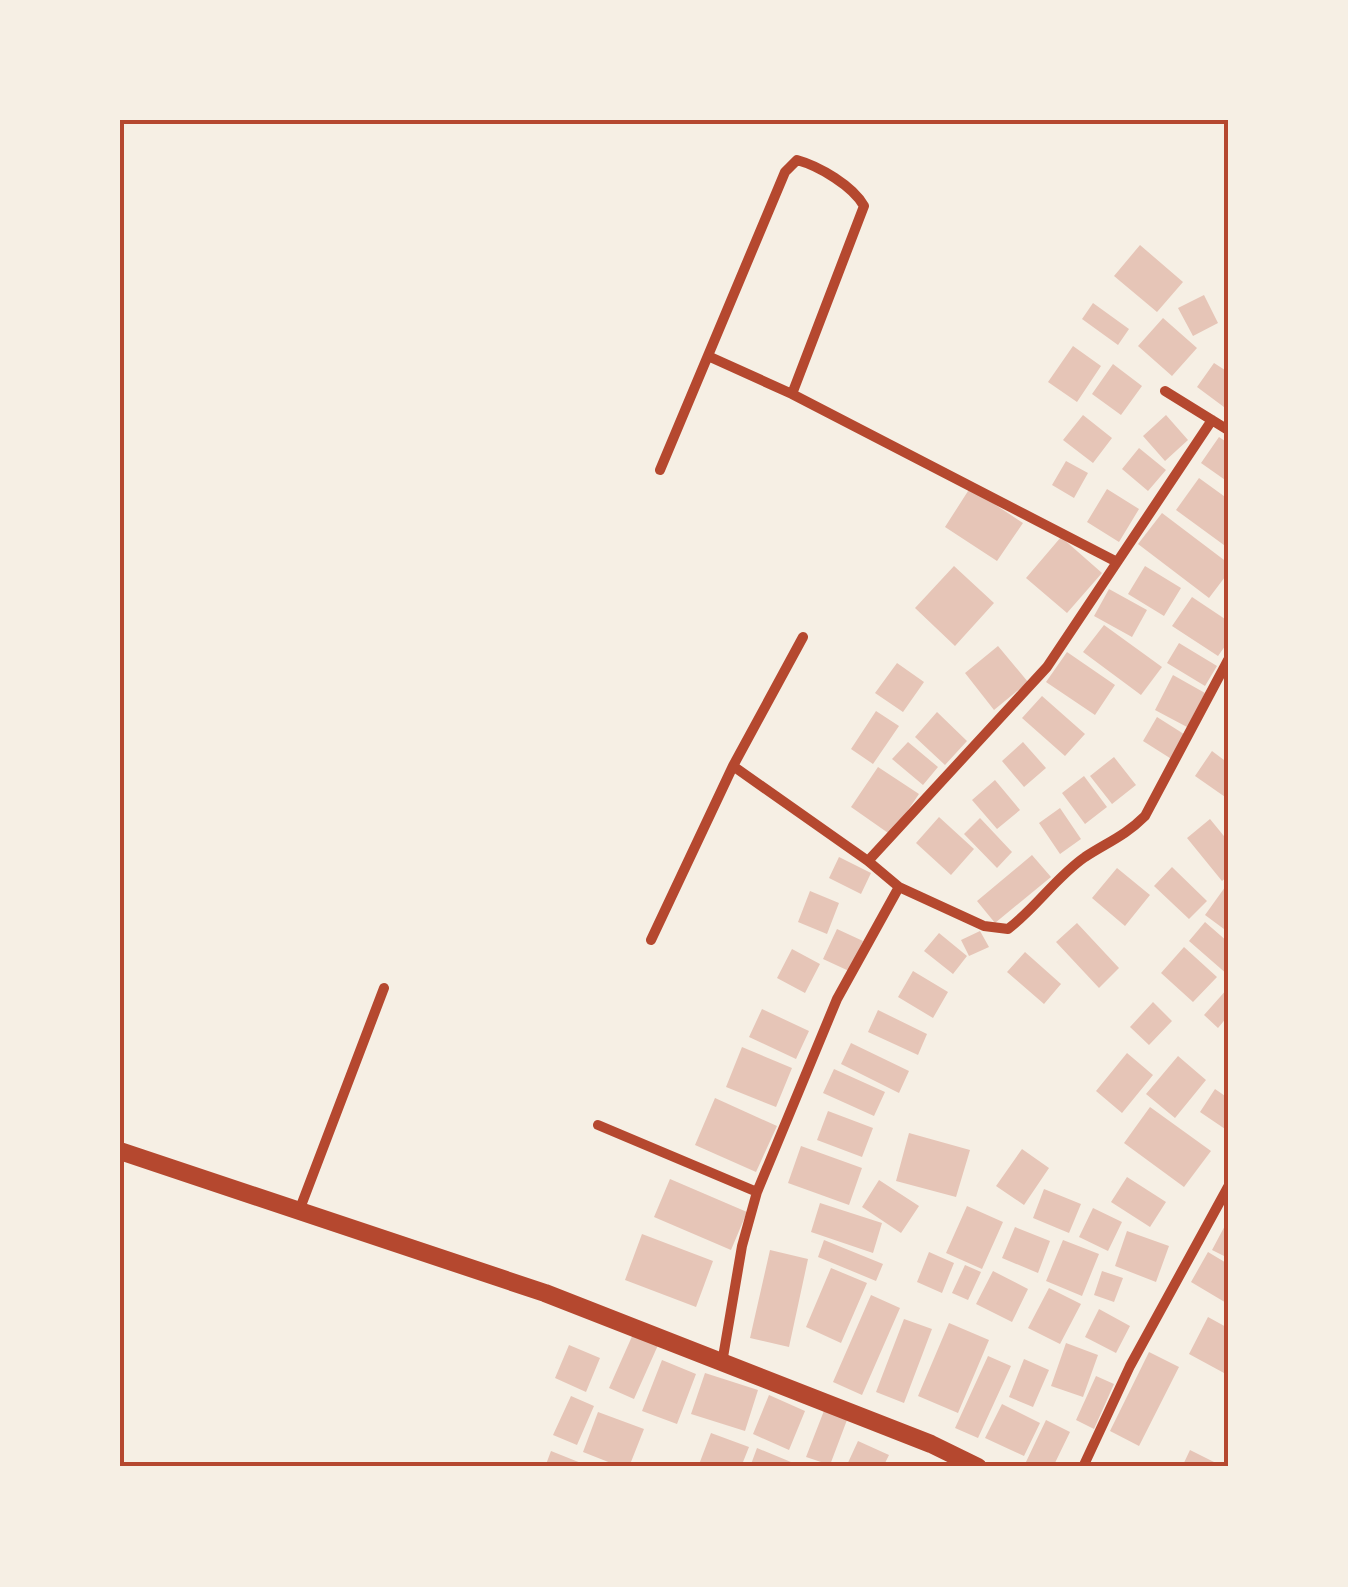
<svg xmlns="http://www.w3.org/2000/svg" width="1348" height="1587" font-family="Quicksand,sans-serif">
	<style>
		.building { fill: #e6c5b7 }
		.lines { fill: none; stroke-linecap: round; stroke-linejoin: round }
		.minor { stroke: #b5482f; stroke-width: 10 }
		.tertiary { stroke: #b5482f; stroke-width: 18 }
		.neatline { fill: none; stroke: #b5482f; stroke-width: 4 }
	</style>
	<rect width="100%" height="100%" fill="#f6efe4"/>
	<path class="building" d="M1140 245 1183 282 1157 312 1114 276Z
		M1204 295 1218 323 1193 336 1178 308Z
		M1093 303 1129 329 1118 345 1082 319Z
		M1163 318 1197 348 1172 376 1138 346Z
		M1073 346 1101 366 1077 402 1048 382Z
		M1214 363 1228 372V410L1197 387Z
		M1113 364 1142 386 1121 415 1092 394Z
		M1083 415 1112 438 1093 463 1063 440Z
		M1166 415 1188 440 1165 461 1143 436Z
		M1219 437 1228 443V482L1201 463Z
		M1139 448 1166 470 1148 491 1122 469Z
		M1066 461 1088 473 1074 498 1052 485Z
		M1199 478 1228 499V548L1176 510Z
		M970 488 1023 523 997 561 945 527Z
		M1107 489 1139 509 1119 542 1087 522Z
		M1162 513 1228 563V573L1209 598 1138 544Z
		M1061 537 1102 573 1067 613 1026 578Z
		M954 566 994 603 955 646 915 608Z
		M1145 566 1181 588 1164 616 1128 594Z
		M1109 589 1147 610 1132 637 1094 616Z
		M1192 597 1228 621V642L1218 656 1172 626Z
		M1104 625 1162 667 1141 695 1083 652Z
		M1179 643 1217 666 1205 686 1167 663Z
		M998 646 1028 682 994 710 965 673Z
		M1067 652 1115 685 1095 715 1046 682Z
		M897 663 924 682 903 712 875 693Z
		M1173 675 1205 693 1187 727 1155 710Z
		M1042 696 1085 734 1065 756 1022 718Z
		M876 711 899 726 873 764 851 749Z
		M937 712 967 741 945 765 915 737Z
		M1157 717 1187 736 1173 760 1143 741Z
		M908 742 938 767 923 785 892 759Z
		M1023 742 1046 768 1024 787 1002 761Z
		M1212 751 1228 763V799L1195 776Z
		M1114 757 1136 785 1112 804 1090 776Z
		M878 767 919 794 891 835 851 807Z
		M1084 776 1107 807 1085 824 1062 793Z
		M995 780 1020 810 997 829 972 800Z
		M1060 808 1081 839 1060 854 1039 823Z
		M939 817 974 849 951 875 916 843Z
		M980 818 1012 852 997 868 964 834Z
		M1210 819 1228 841V876L1222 881 1187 838Z
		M1032 855 1051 877 995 923 977 901Z
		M839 857 871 873 861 894 829 878Z
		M1172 867 1207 901 1189 919 1154 886Z
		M1117 868 1150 895 1125 926 1092 898Z
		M1228 883V932L1205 915Z
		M810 891 839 903 827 934 798 922Z
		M1205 922 1228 942V975L1189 941Z
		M1077 923 1119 968 1099 988 1056 942Z
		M837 929 863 941 849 971 823 959Z
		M980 931 989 947 969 956 961 940Z
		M939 933 967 956 953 974 924 951Z
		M1184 947 1217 977 1193 1002 1161 973Z
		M792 949 820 964 805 993 777 978Z
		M1025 952 1061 984 1044 1004 1007 972Z
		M913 971 948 992 933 1018 898 997Z
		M1228 988V1016L1218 1028 1204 1015Z
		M1153 1002 1172 1021 1149 1045 1130 1027Z
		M762 1009 809 1031 796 1059 749 1037Z
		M878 1010 927 1034 918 1055 868 1032Z
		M851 1043 909 1071 899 1093 841 1064Z
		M742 1047 792 1068 776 1107 726 1087Z
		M1127 1053 1153 1075 1122 1113 1096 1091Z
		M1178 1056 1206 1080 1175 1118 1146 1094Z
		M834 1069 885 1092 874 1116 823 1093Z
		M1215 1089 1228 1098V1131L1200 1112Z
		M715 1098 777 1126 756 1172 695 1145Z
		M1150 1107 1211 1151 1184 1187 1124 1143Z
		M828 1111 873 1128 862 1157 817 1140Z
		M909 1133 970 1150 956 1197 896 1181Z
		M801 1146 862 1168 849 1205 788 1183Z
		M1022 1149 1049 1168 1024 1205 996 1186Z
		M1127 1177 1166 1202 1150 1227 1111 1202Z
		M670 1179 747 1212 731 1250 654 1217Z
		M879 1180 919 1206 901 1233 862 1207Z
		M1044 1189 1081 1204 1069 1233 1033 1218Z
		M820 1203 882 1223 873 1253 811 1232Z
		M967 1206 1003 1222 982 1269 946 1253Z
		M1093 1208 1122 1222 1108 1251 1079 1237Z
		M1228 1220V1258L1212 1250Z
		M1015 1227 1050 1241 1038 1273 1002 1258Z
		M1127 1231 1169 1246 1156 1282 1115 1266Z
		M642 1234 713 1261 696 1307 625 1280Z
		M824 1240 883 1264 876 1281 818 1257Z
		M1063 1240 1099 1254 1082 1296 1046 1281Z
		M770 1250 808 1259 789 1347 750 1338Z
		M929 1252 954 1263 942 1293 917 1282Z
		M1208 1252 1228 1264V1304L1191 1282Z
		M965 1265 981 1272 968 1300 952 1293Z
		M831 1268 867 1283 841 1343 806 1327Z
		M993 1271 1028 1289 1012 1322 976 1304Z
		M1102 1271 1123 1278 1114 1302 1094 1295Z
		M1049 1288 1081 1304 1060 1344 1028 1328Z
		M871 1295 900 1308 862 1395 833 1382Z
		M1099 1309 1130 1326 1116 1353 1085 1337Z
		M1208 1317 1228 1328V1365L1224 1373 1189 1354Z
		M904 1319 932 1329 904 1403 876 1392Z
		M949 1323 989 1340 958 1413 918 1396Z
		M634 1332 659 1343 634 1399 609 1388Z
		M1066 1343 1098 1355 1083 1397 1051 1386Z
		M569 1345 600 1358 586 1392 555 1378Z
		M1149 1352 1179 1367 1139 1446 1110 1431Z
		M988 1356 1011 1366 978 1438 955 1428Z
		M1024 1359 1049 1370 1033 1407 1009 1397Z
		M662 1360 696 1374 677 1424 642 1411Z
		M705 1373 758 1390 745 1431 691 1414Z
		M1096 1376 1114 1384 1094 1429 1076 1420Z
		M769 1395 805 1411 789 1450 753 1434Z
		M571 1396 594 1406 577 1445 553 1435Z
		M827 1403 850 1412 830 1465 806 1457Z
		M1002 1404 1040 1423 1024 1456 985 1438Z
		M598 1412 644 1429 629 1467H621L583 1452Z
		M1046 1420 1070 1432 1053 1467H1032L1025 1464Z
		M711 1433 749 1447 741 1467H698Z
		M858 1441 889 1455 883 1467H846Z
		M757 1448 791 1462 789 1467H750Z
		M1190 1450 1224 1467H1182Z
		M551 1451 591 1467H545Z"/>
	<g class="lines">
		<path class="minor" d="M708 356 792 394 1115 561
			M1165 391 1228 430
			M660 470 785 172 797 160C819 166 853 186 864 206L792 394
			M733 766 868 861 899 887
			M868 861 1047 667 1212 420
			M651 940 733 766 803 637
			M598 1125 757 1192
			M299 1211 384 988
			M722 1363 742 1246 757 1192 837 999 899 887 984 926 1008 929C1036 908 1056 877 1085 857 1108 842 1125 836 1145 816L1228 660
			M1083 1467 1130 1366 1228 1187"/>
		<path class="tertiary" d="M120 1151 545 1293 931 1444 978 1467"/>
	</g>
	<rect width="1348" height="1587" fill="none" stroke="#f6efe4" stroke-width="245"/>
	<rect x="122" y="122" width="1104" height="1342" class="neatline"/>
</svg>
